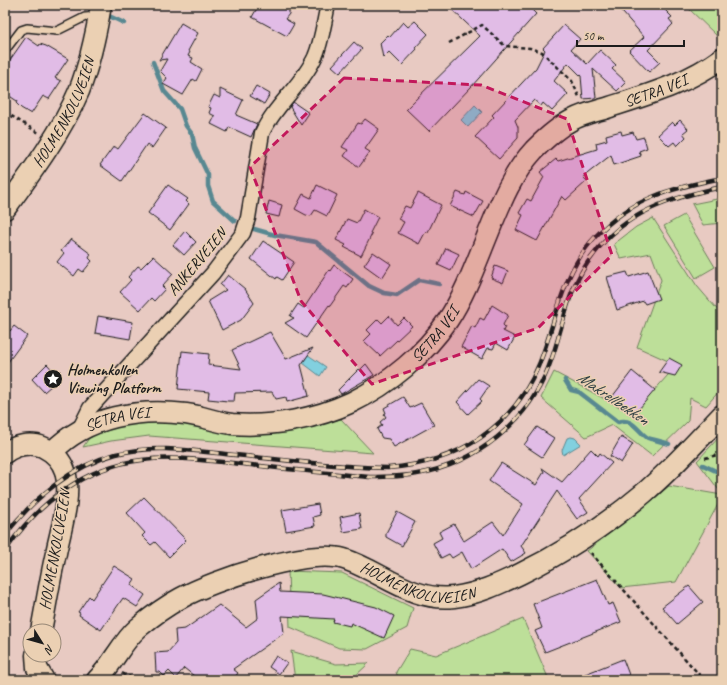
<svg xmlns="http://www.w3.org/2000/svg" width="727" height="685" font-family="Caveat,sans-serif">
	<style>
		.green { fill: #bddf99; stroke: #6c7e5a }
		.water { fill: #82d0df; stroke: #598891 }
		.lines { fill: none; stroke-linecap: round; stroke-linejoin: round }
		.stream { stroke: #598891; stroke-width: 4.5 }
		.building { fill: #e1bce6; stroke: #1c1c1c }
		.lane-casing { stroke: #1c1c1c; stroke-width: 10 }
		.street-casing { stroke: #1c1c1c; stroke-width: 17 }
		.secondary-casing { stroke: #1c1c1c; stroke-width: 23 }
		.path { stroke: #1c1c1c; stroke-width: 2.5; stroke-dasharray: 4 3; stroke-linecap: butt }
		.lane { stroke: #ebd0b3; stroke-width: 7 }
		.street { stroke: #ebd0b3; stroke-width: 14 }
		.secondary { stroke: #ebd0b3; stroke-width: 20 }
		.rail-casing { stroke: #1c1c1c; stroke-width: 4.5 }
		.rail { stroke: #ebd0b3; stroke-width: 3; stroke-dasharray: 9; stroke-linecap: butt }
		.marked { fill: #c2185b; fill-opacity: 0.2; stroke: #c2185b; stroke-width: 3; stroke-dasharray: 8 5; stroke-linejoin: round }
		.labels { text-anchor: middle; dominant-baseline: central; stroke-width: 3; stroke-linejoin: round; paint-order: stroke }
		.street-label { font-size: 16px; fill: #1c1c1c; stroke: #ebd0b3 }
		.poi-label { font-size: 16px; font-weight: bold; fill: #1c1c1c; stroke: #ebd0b3; text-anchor: start }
		.water-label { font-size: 17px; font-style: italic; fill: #304043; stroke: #ebd0b3 }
	</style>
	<rect width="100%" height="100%" fill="#e8cac2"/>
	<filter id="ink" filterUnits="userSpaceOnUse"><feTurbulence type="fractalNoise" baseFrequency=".025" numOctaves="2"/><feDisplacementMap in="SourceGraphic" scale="8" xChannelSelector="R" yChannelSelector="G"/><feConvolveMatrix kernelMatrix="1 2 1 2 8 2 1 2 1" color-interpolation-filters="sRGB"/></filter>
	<g filter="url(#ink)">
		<path class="green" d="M685 5H722V33L718 37Z
			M722 198V223L703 225 692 204Z
			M684 215 715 267 696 278 664 226Z
			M653 218 697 286 722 315V388L706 406 690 398 688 421 652 456 612 425 586 437 541 398 554 372 633 414 677 365 637 347 661 280 651 253 621 259 614 244 636 227Z
			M143 418 312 425 341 419 373 453 149 436 111 441 83 447 95 429Z
			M722 434V494L697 461Z
			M669 486 722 495V497L676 582 621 588 587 551Z
			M288 571 342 573 413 608 407 628 367 649 339 648 290 627Z
			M523 619 549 680H399L396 672 410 649 436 655Z
			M291 651 336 664 369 663 351 680H295Z"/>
		<path class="water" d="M475 105 482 112 468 127 461 120Z
			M308 355 326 367 320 376 303 363Z
			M571 437 575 438 581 444 563 455 562 450 567 438Z"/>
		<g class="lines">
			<path class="stream" d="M109 16 124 23
				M153 62 164 91 180 109 186 126 192 134 195 148 208 175V186L213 201 235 221
				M254 229 275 235 316 242 369 286 384 293 397 295 419 280 439 284
				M565 380 571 390 579 392 618 422C633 417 638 432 648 438 650 439 664 442 669 444
				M703 465 718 472 722 471"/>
		</g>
		<path class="building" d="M259 5H290L287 9 289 10V14L285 19 294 24 287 36 252 17Z
			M447 5H518L523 10 527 5 536 14 471 87 429 131 406 109 480 36Z
			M616 5H660L672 17 669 19 673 24 648 50 660 62 649 72 629 51 644 37Z
			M415 21 428 34 415 48 417 49 402 65 389 52 383 58 380 43 388 35 390 37 403 22 408 27Z
			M181 23 198 33 188 51 190 52 188 56 193 58 191 62 202 69 196 81 193 79 183 95 163 84 167 78 160 71 167 59 159 60Z
			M564 25 580 39 571 49 587 64 600 50 616 65 612 69 626 82 617 91 593 69 596 98 583 99 581 76 568 63 554 81 568 94 552 111 543 103 541 106 534 100 515 120 518 127V138L499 159 475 137 494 117 492 115 536 68 545 50 543 48Z
			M26 37 39 46 40 44 46 46 68 59 55 78 61 81 49 99 43 96 31 114 21 108 16 103 17 101 5 93V67Z
			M354 42 362 49 340 73 332 66Z
			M256 86 270 94 264 104 250 96Z
			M220 89 243 100 236 115 257 124 251 137 229 127 227 132 211 124 215 116 209 113 211 108 208 107 214 95 220 98Z
			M293 102 309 113 301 125 290 107Z
			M145 113 166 128 152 148 147 144 122 181 100 165 114 146 118 149Z
			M365 119 379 129 365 149 370 152 359 167 344 156 348 150 342 147 358 123 361 124Z
			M680 120 688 129 683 133 686 137 677 146 674 142 669 146 658 135 672 122 675 125Z
			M621 131 622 135 633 132 636 139 644 137 647 148 639 151 641 156 614 165 611 155 583 177 587 181 566 200 562 196 537 241 516 230 523 215 519 213 527 199 531 201 544 177 540 172 556 159 558 161 597 149 596 143 607 140 606 135Z
			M168 185 188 199 186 201 189 204 170 230 148 213Z
			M317 185 337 195 327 216 315 210 311 216 306 215 295 209 303 194 311 198Z
			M457 192 465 195 466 192 483 201 474 217 450 206Z
			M418 193 441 205 428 232 426 231 419 244 398 233 404 222 398 219 405 206 410 208Z
			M269 201 282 205 279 217 266 214Z
			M364 209 378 217 370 233 372 234 361 256 344 247 346 245 336 240 347 219 357 223Z
			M185 231 196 242 184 255 173 245Z
			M71 239 91 254 89 258 92 261 83 272 79 269 74 276 57 262 64 253 61 251Z
			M263 241 294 262 282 280 277 277 276 279 251 259Z
			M446 248 459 254 451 271 438 265Z
			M373 252 391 264 382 278 364 265Z
			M153 256 173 274 162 286 165 289 154 301 151 298 140 310 120 292 131 280 128 277 138 266 141 268Z
			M334 265 353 279 347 288 344 286 330 306 329 305 306 338 285 323 294 318 290 316 298 304 304 308 329 270 330 271Z
			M495 266 508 271 503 283 491 278Z
			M648 271 659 299 645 304 643 301 617 310 607 277 627 272 629 277Z
			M228 275 245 289 254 303 241 320 222 330 208 301 226 290 220 285Z
			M492 305 508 315 503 325 505 327 503 331 515 337 508 350 496 343 493 349 488 348 482 359 461 347 472 326 475 328 480 318 484 320Z
			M98 316 133 322 130 339 95 333Z
			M389 316 397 325 404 318 412 326 380 356 364 341 371 334 367 330 378 319 382 323Z
			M14 326 27 336 5 366V327L10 331Z
			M270 332 286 359 313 348 301 365 309 396 287 402 286 397 276 399 272 392 235 393 234 401H228L208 399 209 392 178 389 182 351 209 354 208 365 241 369 232 350Z
			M669 358 682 365 675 376 659 372Z
			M47 364 60 378 44 392 32 379Z
			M366 364 374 375 341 394 338 390 359 369 360 370Z
			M632 371 655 390 633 416 612 397Z
			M478 379 489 386 480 399 482 401 468 414 457 402Z
			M403 397 410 408 421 403 434 425 394 447 389 439 382 438 377 429 382 425 380 422 386 417 384 414 386 413 384 408Z
			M537 427 554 438 542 457 524 445Z
			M621 437 633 444 621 463 610 456Z
			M591 449 598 456 600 453 612 463 579 499 588 512 577 519 557 491 521 546 526 553 511 562 502 549 471 569 462 552 452 558 449 554 441 558 433 543 442 538 439 532 454 524 464 541 493 522 503 535 523 504 489 481 501 463 536 485 544 472 542 468 562 482Z
			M144 497 186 540 169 557 155 542 151 545 142 536 145 533 127 513Z
			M318 504 320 515 313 517 315 526 286 531 282 510Z
			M397 512 415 522 402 546 386 537V533Z
			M359 513 362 529 343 532 340 517Z
			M114 566 135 579 131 585 145 595 137 607 123 598 101 630 79 615 80 613 78 612 89 596 92 599Z
			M597 579 608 605 613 603 621 622 545 652 535 631 542 628 533 604Z
			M279 583 280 592 323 594 376 607 394 616 384 638 351 623 350 626 333 622 334 619 282 616 284 633 233 669 238 673 233 680H199L184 668 176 678 169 671 164 676 160 672H156L155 653 168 652 176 643 175 630 185 629 219 605 246 627 258 618 256 599Z
			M689 586 703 602 677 624 662 607Z
			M276 656 287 663 279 674 269 667Z
			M623 659 631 680H575V678Z"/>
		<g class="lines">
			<g class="lane-casing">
				<path id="lane" d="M5 51 21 30 27 28 57 31 85 17 97 16"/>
			</g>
			<g class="street-casing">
				<path id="street" d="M79 430 90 408 213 273 243 233 248 218 262 133C275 105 302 85 315 57 322 41 324 21 328 5"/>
			</g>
			<g class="secondary-casing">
				<g id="secondary">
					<path id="s1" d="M5 209C32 172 61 133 79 91 90 63 96 34 101 5"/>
					<path id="s2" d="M52 452C87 416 139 408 186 414 202 416 216 422 232 424 272 427 316 419 352 402 389 384 425 354 448 320 464 296 475 266 486 239 499 207 510 176 534 150 545 139 559 126 574 119 585 113 598 111 610 107 650 94 688 83 722 58"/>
					<path d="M5 453C15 445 31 442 43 447 53 452 61 459 65 471 72 496 61 528 56 553 50 579 46 605 41 631"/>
					<path d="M36 655 37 668 44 680"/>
					<path id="s3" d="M97 680C113 664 121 643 138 628 151 617 166 606 181 598 214 580 308 548 344 559 381 571 412 602 454 597 478 594 499 584 520 574 565 552 606 525 644 493 672 469 697 441 722 415"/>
				</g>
			</g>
			<path class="path" d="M449 43 482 25 505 46 530 48 542 52 572 81 580 99
				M5 112 39 133
				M705 458 722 454
				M591 553 704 680
				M122 673 136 680"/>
			<use href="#lane" class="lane"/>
			<use href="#street" class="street"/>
			<use href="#secondary" class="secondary"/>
			<g class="rail-casing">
				<path id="rail" d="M5 535C33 499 71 466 116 454 152 445 188 450 225 454 279 459 334 467 388 468 457 463 514 428 540 362 557 318 562 272 596 236 632 198 672 188 722 178
					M5 551C37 504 85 466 142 460 175 456 209 461 242 464 284 469 326 473 369 477 385 477 401 477 417 474 476 464 528 422 549 366 565 325 565 290 594 254 625 212 673 197 722 187"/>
			</g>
			<use href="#rail" class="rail"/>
		</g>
	</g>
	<path class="marked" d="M344 78 481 85 567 119 612 255 538 328 372 384 301 301 250 167Z"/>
	<defs>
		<g id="sight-disc" transform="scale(1)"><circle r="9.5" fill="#1c1c1c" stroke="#ebd0b3"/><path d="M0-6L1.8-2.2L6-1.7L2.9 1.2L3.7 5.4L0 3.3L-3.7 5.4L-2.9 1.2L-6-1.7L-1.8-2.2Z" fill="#fff"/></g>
	</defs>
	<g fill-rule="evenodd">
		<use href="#sight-disc" x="53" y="379"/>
	</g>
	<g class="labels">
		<g class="street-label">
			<text stroke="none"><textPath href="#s2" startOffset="771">SETRA VEI</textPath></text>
			<text stroke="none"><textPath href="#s1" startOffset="114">HOLMENKOLLVEIEN</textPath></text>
			<text transform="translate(197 262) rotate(-50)">ANKERVEIEN</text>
			<text stroke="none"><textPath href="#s2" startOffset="423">SETRA VEI</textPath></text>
			<text stroke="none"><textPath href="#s2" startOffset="75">SETRA VEI</textPath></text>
			<text transform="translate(55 550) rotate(-80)">HOLMENKOLLVEIEN</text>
			<text stroke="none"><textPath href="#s3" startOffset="368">HOLMENKOLLVEIEN</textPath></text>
		</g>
		<g class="poi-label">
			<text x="67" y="370">Holmenkollen<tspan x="67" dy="18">Viewing Platform</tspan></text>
		</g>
		<g class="water-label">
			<text transform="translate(613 398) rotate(34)">Makrellbekken</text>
		</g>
	</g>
	<rect width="727" height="685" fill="none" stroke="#ebd0b3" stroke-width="20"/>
	<rect x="10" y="10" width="707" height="665" fill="none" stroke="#1c1c1c" stroke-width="1.5" filter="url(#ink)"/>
	<g transform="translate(42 643) rotate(127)"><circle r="19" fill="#ebd0b3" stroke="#988877"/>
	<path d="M0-3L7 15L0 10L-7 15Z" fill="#1c1c1c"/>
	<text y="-6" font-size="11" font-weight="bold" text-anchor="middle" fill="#1c1c1c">N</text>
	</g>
	<path d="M577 40v6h107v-6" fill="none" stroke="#1c1c1c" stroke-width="2"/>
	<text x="583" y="40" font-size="12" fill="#1c1c1c" stroke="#ebd0b3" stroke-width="3" paint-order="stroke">50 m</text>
</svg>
